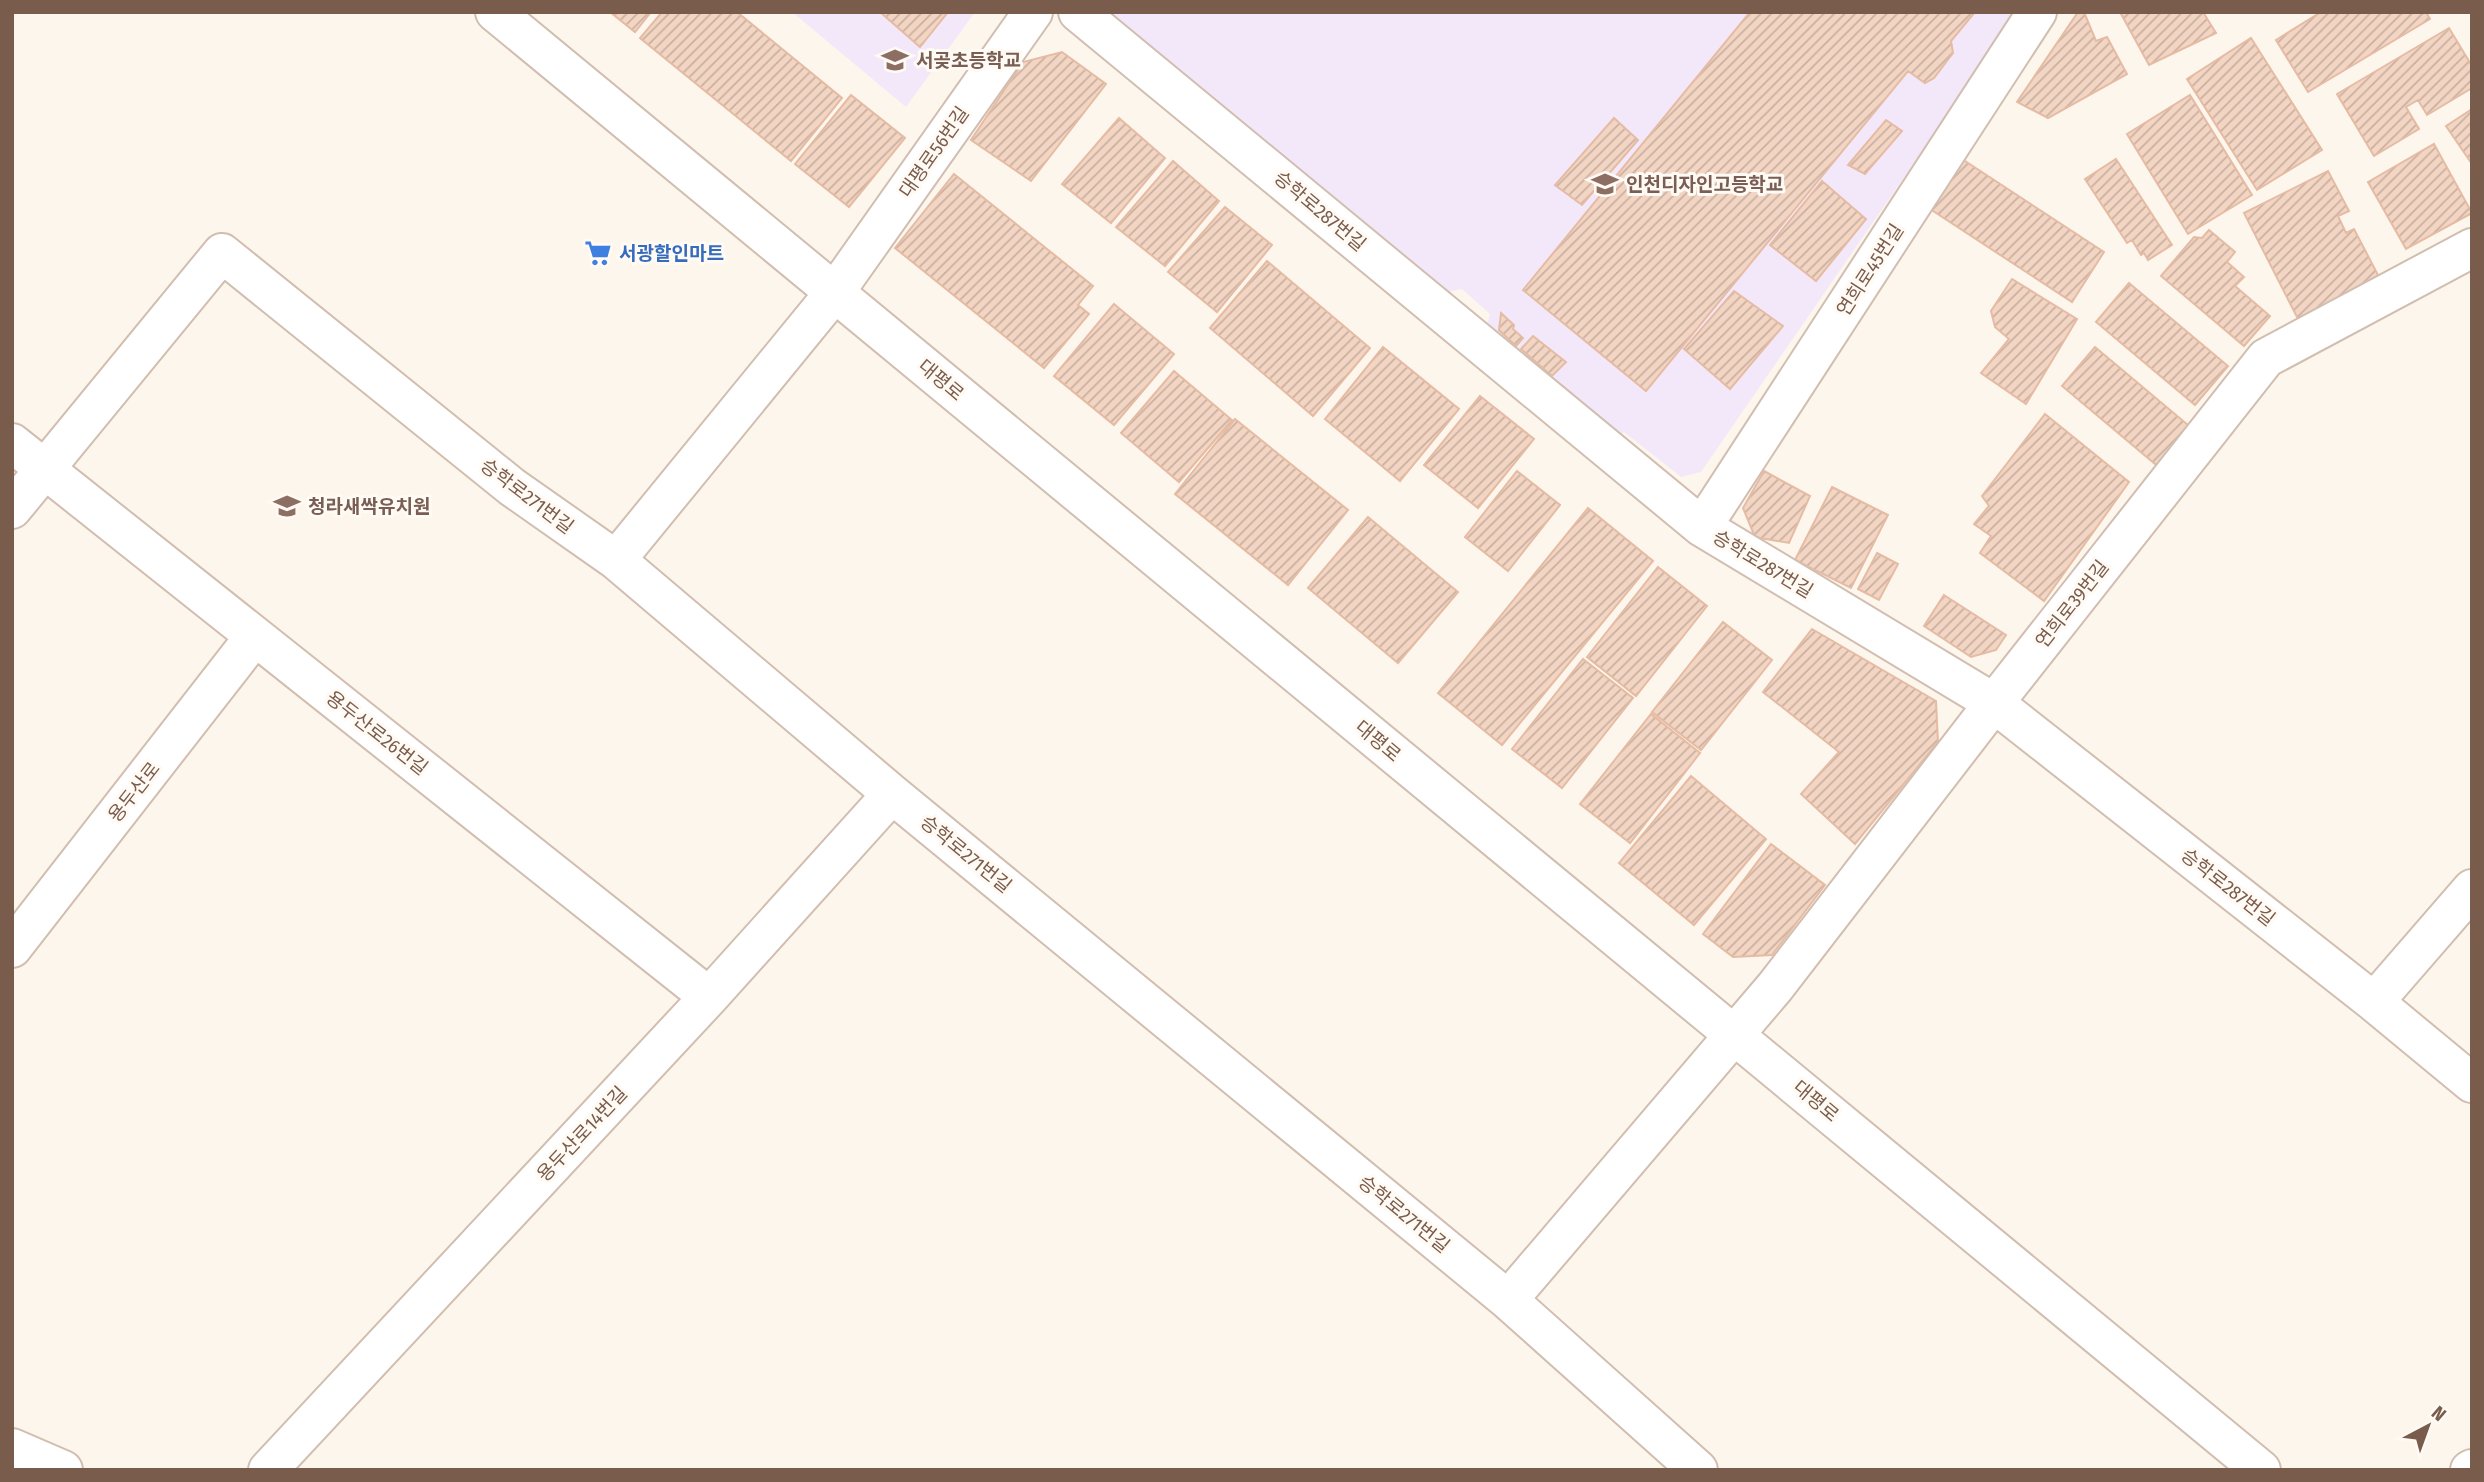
<svg xmlns="http://www.w3.org/2000/svg" width="2484" height="1482" font-family="'Fira Sans Condensed','Noto Sans KR',sans-serif">
	<style>
		.education { fill: #f3e8fa }
		.building { fill: url(#building-hatch); stroke: #e6bba3; stroke-width: 2 }
		.lines { fill: none; stroke-linecap: round; stroke-linejoin: round }
		.minor-casing { stroke: #d1beb0; stroke-width: 42 }
		.tertiary-casing { stroke: #d1beb0; stroke-width: 42 }
		.minor { stroke: #fff; stroke-width: 38 }
		.tertiary { stroke: #fff; stroke-width: 38 }
		.labels { text-anchor: middle; dominant-baseline: central; stroke-width: 6; stroke-linejoin: round; paint-order: stroke }
		.education-label { font-size: 19px; font-weight: bold; fill: #785e54; stroke: #fffaf3; text-anchor: start }
		.street-label { font-size: 19px; fill: #7a5c4d; stroke: #fffaf3 }
		.shop-label { font-size: 19px; font-weight: bold; fill: #366cbe; stroke: #fffaf3; text-anchor: start }
	</style>
	<defs>
		<pattern id="building-hatch" width="6" height="6" patternUnits="userSpaceOnUse" patternTransform="scale(1.75)"><rect width="6" height="6" fill="#f3d5c3"/><path d="M-1 1l2-2M0 6l6-6M5 7l2-2" fill="none" stroke="#cab0a1"/></pattern>
	</defs>
	<rect width="100%" height="100%" fill="#fdf6ec"/>
	<path class="education" d="M792 12H975L906 107Z
		M1094 12H2018L1701 472 1681 477 1624 432 1620 435 1574 394 1569 398 1487 326 1490 314 1462 289 1448 292Z"/>
	<path class="building" d="M610 12H651L635 32Z
		M662 12H737L842 98 791 161 640 38Z
		M880 12H948L920 47Z
		M1750 12H1975L1951 41 1953 53 1934 78 1925 83 1908 71 1646 391 1523 290Z
		M2078 12H2084L2096 41 2107 37 2127 74 2048 118 2017 102Z
		M2120 12H2203L2216 33 2149 65Z
		M2321 12H2426L2430 19 2308 92 2276 40Z
		M2449 28 2472 66V88L2427 115 2418 100 2406 107 2419 129 2374 156 2337 94Z
		M2251 38 2322 150 2257 190 2187 79Z
		M1062 52 1106 84 1031 181 971 140 1023 62Z
		M851 95 905 138 849 207 795 164Z
		M2190 95 2252 195 2188 234 2127 134Z
		M2472 109V164L2446 126Z
		M1119 118 1165 158 1111 223 1062 184Z
		M1614 118 1638 140 1582 205 1555 185Z
		M1886 120 1902 131 1865 174 1848 165Z
		M2434 144 2472 213 2406 249 2368 182Z
		M1962 159 2104 252 2072 302 1930 209Z
		M2116 159 2172 245 2148 260 2144 253 2141 255 2132 240 2127 243 2085 179Z
		M1173 161 1219 201 1165 266 1116 227Z
		M2328 171 2349 211 2338 216 2346 233 2354 229 2379 277 2298 319 2244 213Z
		M954 174 1093 286 1078 305 1089 314 1044 368 895 248Z
		M1822 181 1866 219 1816 281 1770 245Z
		M1225 207 1272 245 1217 312 1168 272Z
		M2209 230 2235 252 2227 262 2244 277 2235 286 2270 316 2244 346 2161 276 2194 237 2202 238Z
		M1267 261 1370 348 1313 416 1210 328Z
		M2012 279 2077 319 2026 404 1981 373 2009 339 1995 327 1991 311Z
		M2129 283 2228 366 2195 405 2096 322Z
		M1734 291 1783 326 1730 389 1684 349Z
		M1114 304 1174 354 1114 425 1054 376Z
		M1501 313 1514 325 1513 329 1523 338 1516 346 1499 330Z
		M1533 336 1566 362 1552 376 1521 349Z
		M1383 347 1459 409 1400 481 1325 419Z
		M2095 347 2194 430 2161 469 2062 386Z
		M1174 371 1232 420 1179 482 1121 433Z
		M1480 396 1534 439 1478 508 1424 465Z
		M2045 414 2129 482 2044 601 1980 553 1991 536 1974 524 1989 506 1982 496Z
		M1235 419 1348 510 1288 585 1175 494Z
		M1517 471 1560 505 1508 571 1465 537Z
		M1764 471 1810 496 1789 543 1755 537 1743 508Z
		M1832 487 1888 515 1851 588 1795 560Z
		M1588 508 1653 561 1502 745 1438 693Z
		M1368 517 1458 592 1398 663 1308 588Z
		M1877 553 1898 564 1879 600 1858 589Z
		M1658 567 1707 606 1636 696 1587 657Z
		M1944 595 2006 635 1996 650 1971 657 1924 626Z
		M1723 622 1772 660 1701 750 1652 712Z
		M1812 629 1936 701 1938 742 1855 844 1801 794 1839 752 1763 692Z
		M1583 659 1633 698 1562 788 1512 749Z
		M1651 714 1700 753 1630 843 1580 804Z
		M1691 776 1766 839 1694 925 1619 863Z
		M1771 844 1825 885 1772 955 1733 957 1703 934Z"/>
	<g class="lines">
		<g class="minor-casing">
			<path id="minor" d="M1078 12 1702 527 1994 703 2374 1002 2472 1083
				M12 443 709 997
				M12 509 222 253 512 487 616 560 892 794 1508 1300 1698 1470
				M1702 527 2037 12
				M616 560 835 292 1033 12
				M12 948 255 636
				M2374 1002 2472 889
				M1508 1300 1775 987 1994 703 2266 358 2472 248
				M12 1448 63 1470
				M268 1470 709 997 892 794
				M2470 1470 2472 1469"/>
		</g>
		<g class="tertiary-casing">
			<path id="tertiary" d="M495 12 2261 1470"/>
		</g>
		<use href="#minor" class="minor"/>
		<use href="#tertiary" class="tertiary"/>
	</g>
	<defs>
		<g id="school-bare" transform="scale(2.1)"><path d="M0-5L7-2L0 1L-7-2ZM-4 1L0 2.5L4 1V4Q0 6-4 4Z" fill="#8d6e63" stroke="#fffaf3" stroke-width="2.5" paint-order="stroke"/></g>
		<g id="supermarket-bare" transform="scale(2.1)"><path d="M-6-5.5h2.5l.6 2H6L4.5 2H-2.5L-4.4-4H-6ZM-1.5 3.2a1.3 1.3 0 1 0 .1 0ZM3 3.2a1.3 1.3 0 1 0 .1 0Z" fill="#3f7fe0" stroke="#fffaf3" stroke-width="2.5" paint-order="stroke"/></g>
	</defs>
	<g fill-rule="evenodd">
		<use href="#school-bare" x="895" y="60"/>
		<use href="#school-bare" x="1605" y="184"/>
		<use href="#supermarket-bare" x="598" y="253"/>
		<use href="#school-bare" x="287" y="506"/>
	</g>
	<g class="labels">
		<g class="education-label">
			<text x="916" y="60">서곶초등학교</text>
			<text x="1626" y="184">인천디자인고등학교</text>
			<text x="308" y="506">청라새싹유치원</text>
		</g>
		<g class="street-label">
			<text transform="translate(934 152) rotate(-55)">대평로56번길</text>
			<text transform="translate(1320 211) rotate(40)">승학로287번길</text>
			<text transform="translate(1870 270) rotate(-57)">연희로45번길</text>
			<text transform="translate(941 380) rotate(40)">대평로</text>
			<text transform="translate(527 496) rotate(37)">승학로271번길</text>
			<text transform="translate(1763 564) rotate(31)">승학로287번길</text>
			<text transform="translate(2072 604) rotate(-52)">연희로39번길</text>
			<text transform="translate(377 733) rotate(38)">용두산로26번길</text>
			<text transform="translate(1378 741) rotate(40)">대평로</text>
			<text transform="translate(134 792) rotate(-52)">용두산로</text>
			<text transform="translate(966 854) rotate(39)">승학로271번길</text>
			<text transform="translate(2228 887) rotate(38)">승학로287번길</text>
			<text transform="translate(1816 1101) rotate(40)">대평로</text>
			<text transform="translate(582 1134) rotate(-47)">용두산로14번길</text>
			<text transform="translate(1404 1214) rotate(39)">승학로271번길</text>
		</g>
		<g class="shop-label">
			<text x="619" y="253">서광할인마트</text>
		</g>
	</g>
	<rect width="2484" height="1482" fill="none" stroke="#7a5c4d" stroke-width="28"/>
	<g transform="translate(2428 1426) rotate(41)" stroke="#fffaf3" stroke-width="5" paint-order="stroke">
	<path d="M0-5L12 26L0 18L-12 26Z" fill="#7a5c4d"/>
	<text y="-10" font-size="19" font-weight="bold" text-anchor="middle" fill="#7a5c4d">N</text>
	</g>
</svg>
